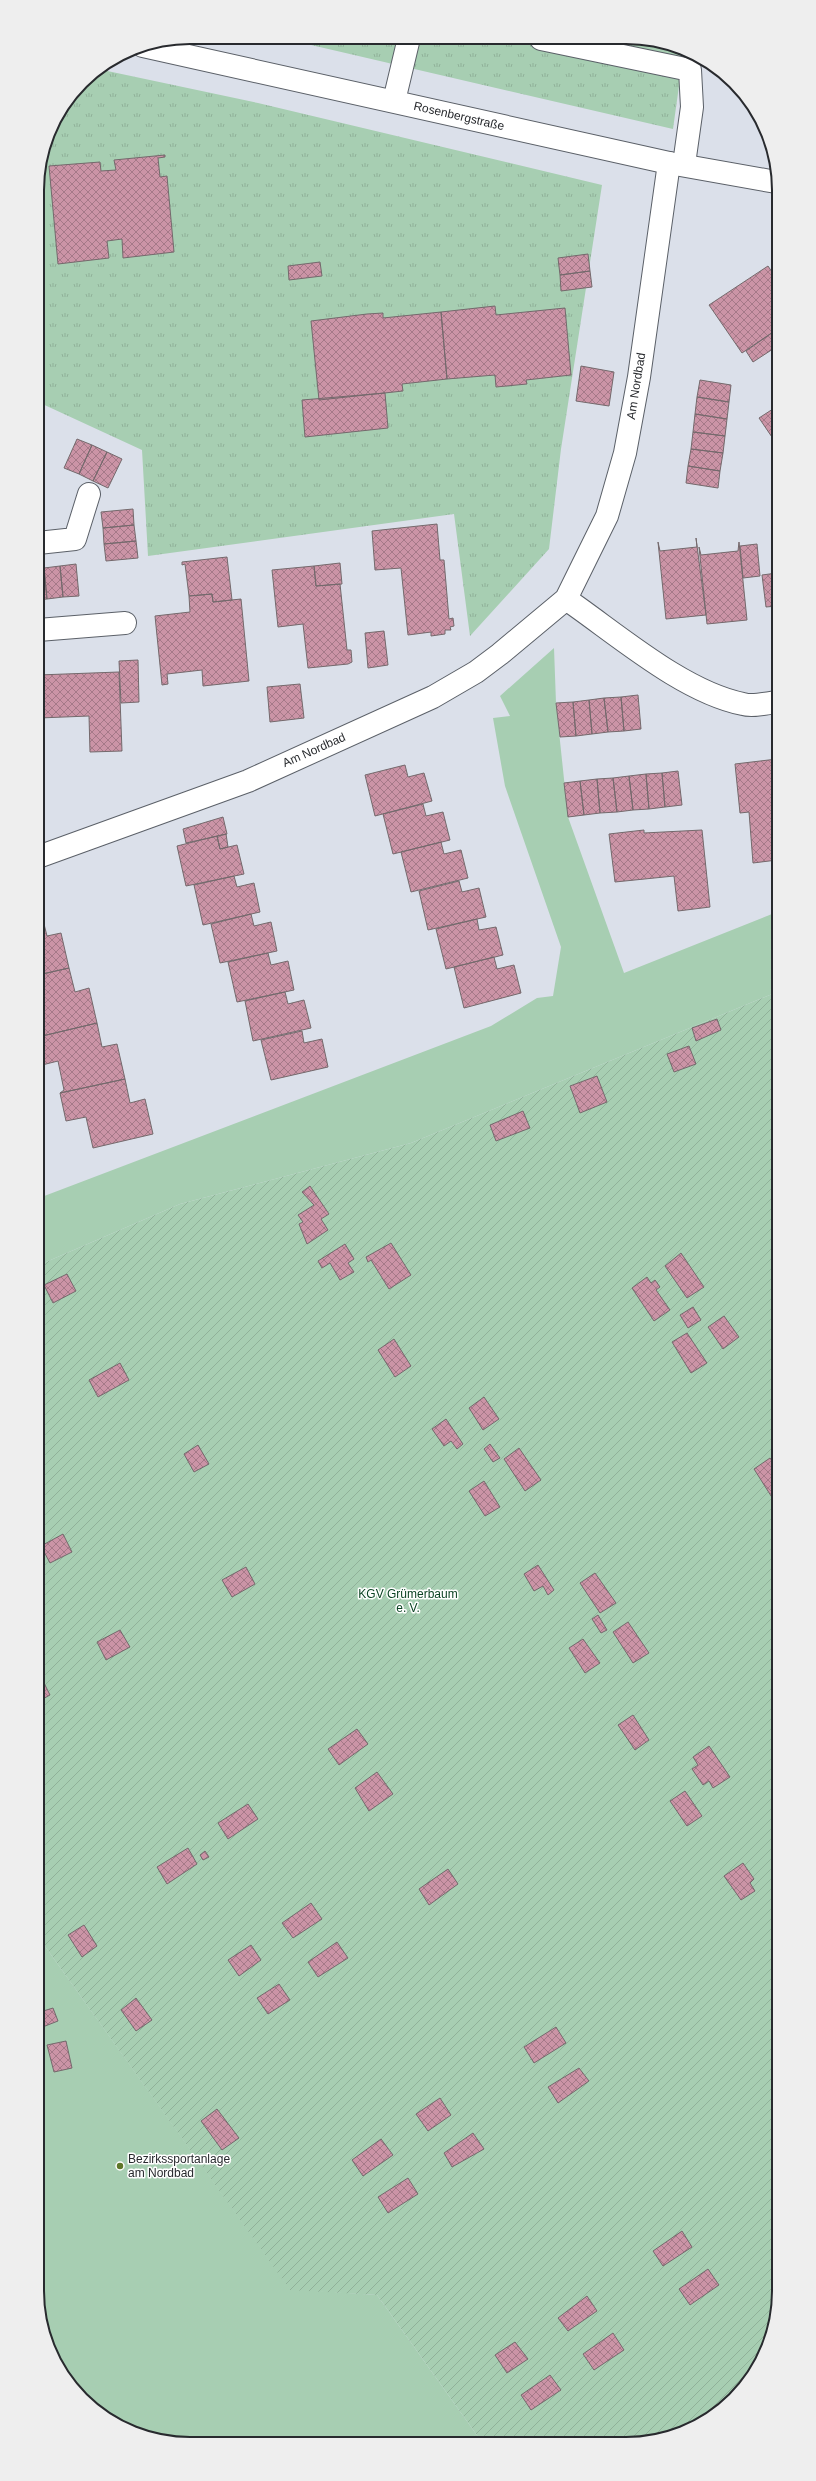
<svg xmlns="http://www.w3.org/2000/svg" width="816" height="2481" font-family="Arial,sans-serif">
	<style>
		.grass { fill: url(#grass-tufts) }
		.park { fill: #a7ceb2 }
		.garden { fill: url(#garden-furrows) }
		.building { fill: url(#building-cross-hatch); stroke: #74696c }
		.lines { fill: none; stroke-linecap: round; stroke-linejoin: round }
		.lane-casing { stroke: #5b6068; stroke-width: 24 }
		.street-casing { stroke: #5b6068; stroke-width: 24 }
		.secondary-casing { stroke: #5b6068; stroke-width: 24 }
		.lane { stroke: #fff; stroke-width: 22 }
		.street { stroke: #fff; stroke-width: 22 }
		.secondary { stroke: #fff; stroke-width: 22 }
		.poi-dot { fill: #5e7729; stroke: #fff; stroke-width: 1.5 }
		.labels { text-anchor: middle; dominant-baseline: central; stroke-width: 3; stroke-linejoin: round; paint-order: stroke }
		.street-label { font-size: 12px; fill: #282a2e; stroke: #fff }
		.park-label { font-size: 12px; fill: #0c4424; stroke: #fff }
		.poi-label { font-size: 12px; fill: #282a2e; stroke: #fff; text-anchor: start }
		.rim { fill: none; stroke: #282a2e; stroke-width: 2 }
	</style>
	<defs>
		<pattern id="grass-tufts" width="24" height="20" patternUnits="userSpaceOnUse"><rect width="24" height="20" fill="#a7ceb2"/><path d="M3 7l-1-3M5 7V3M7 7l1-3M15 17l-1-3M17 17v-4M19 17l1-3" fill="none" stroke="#90b199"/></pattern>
		<pattern id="garden-furrows" width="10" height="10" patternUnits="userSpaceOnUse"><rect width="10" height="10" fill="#a7ceb2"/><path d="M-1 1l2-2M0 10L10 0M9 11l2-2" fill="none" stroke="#90b199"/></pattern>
		<pattern id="building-cross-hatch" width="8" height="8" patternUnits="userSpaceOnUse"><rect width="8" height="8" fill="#cb94a6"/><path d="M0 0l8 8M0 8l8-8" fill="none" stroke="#a57988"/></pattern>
	</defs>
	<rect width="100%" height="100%" fill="#dbe0ea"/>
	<path class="grass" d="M281 38 656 40 684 50 673 129Z
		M98 69 258 103 602 185 561 449 549 549 470 636 454 514 148 556 142 450 38 402 37 179 53 122 89 75Z"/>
	<path class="park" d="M554 648 556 703 568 817 624 973 777 912V992L411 1143 180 1204 39 1265V1198L491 1026 537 998 553 996 561 947 505 786 493 718 510 716 500 696Z
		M39 1938 290 2289 377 2295 481 2441H160L114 2424 82 2399 53 2359 40 2321Z"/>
	<path class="garden" d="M777 992 779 2301 767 2350 741 2392 702 2424 656 2441H481L377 2295 290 2290 39 1938V1265L180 1204 411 1143Z"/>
	<path class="building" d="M165 155V157L158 158 160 177 167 176 174 252 123 258 122 239 107 241 109 258 58 264 49 166 100 162 101 171 116 170 114 160Z
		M588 254 590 271 560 275 558 258Z
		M320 262 322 276 289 280 288 266Z
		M768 266 776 278V330L742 353 709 305Z
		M590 271 592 287 561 291 560 275Z
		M495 306 496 315 565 308 571 375 526 380 527 384 496 387 495 375 447 379 441 312Z
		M441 312 447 379 402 384 403 391 319 400 311 321 367 314 383 313V318Z
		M776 330V347L753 362 746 351Z
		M581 366 614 372 609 406 576 401Z
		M700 380 731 385 729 402 697 397Z
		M385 393 388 428 305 437 302 400Z
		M697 397 729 402 727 419 695 414Z
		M776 407V443L759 418Z
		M695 414 727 419 725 436 693 432Z
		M693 432 725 436 723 453 691 449Z
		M77 439 92 445 79 474 64 468Z
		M92 445 107 452 93 481 79 474Z
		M691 449 723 453 720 471 688 466Z
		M107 452 122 459 108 488 93 481Z
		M688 466 720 471 718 488 686 483Z
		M133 509 134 525 103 528 101 512Z
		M437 524 440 560H444L449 619 453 618 454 626 450 627 451 630H445V634L431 636V632L408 635 401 568 375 570 372 531Z
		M134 525 136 541 104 544 103 528Z
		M696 538 706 615 666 619 658 542 660 551 697 547Z
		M136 541 138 558 106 561 104 544Z
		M739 542 747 620 707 624 699 547 701 555 738 551Z
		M757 544 760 576 743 578 740 546Z
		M227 557 232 600 213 602 212 594 189 596 185 564 182 565V562Z
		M340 563 342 584 316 586 314 566Z
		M76 564 79 596 63 597 60 566Z
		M60 566 63 597 47 599 44 568Z
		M314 566 316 586 340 584 347 650H351L352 662 348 664 308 668 303 624 278 627 272 570Z
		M38 568H44L47 599 38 600Z
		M777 573V606L766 607 762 575Z
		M212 594 213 602 241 599 249 681 203 686 202 670 167 674 168 684 162 685 155 616 190 612 189 596Z
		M384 631 388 665 368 668 365 633Z
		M138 660 139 702 121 703 119 661Z
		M119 672 122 751 90 752 89 716 39 718 38 675Z
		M300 684 304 718 270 722 267 687Z
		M638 695 641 729 624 731 621 697Z
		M621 697 624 731 608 732 604 698Z
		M604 698 608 732 592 734 589 700Z
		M589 700 592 734 576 736 573 702Z
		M573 702 576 736 560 737 556 703Z
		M777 759V860L753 863 749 812 740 813 735 764Z
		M405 765 408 777 424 773 432 801 375 816 365 775Z
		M678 771 682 805 665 807 662 773Z
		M662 773 665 807 649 809 646 774Z
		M646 774 649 809 633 810 629 776Z
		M629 776 633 810 617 812 613 778Z
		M613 778 617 812 600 813 597 779Z
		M597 779 600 813 584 815 580 781Z
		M580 781 584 815 568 817 564 783Z
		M423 804 426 816 443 812 450 840 393 854 383 814Z
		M223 817 227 834 186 843 183 829Z
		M644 830V833L702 830 710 907 678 911 674 876 615 882 609 834Z
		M226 834 228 847 220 849 217 836Z
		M217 836 220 849 237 845 244 874 186 886 177 846Z
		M441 842 444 854 461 850 468 878 411 892 401 852Z
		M234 876 237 887 254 883 260 912 203 925 194 885Z
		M459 881 462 892 479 888 486 917 428 930 419 891Z
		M41 912 47 936 61 933 69 968 38 975V913Z
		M251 914 254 926 271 922 277 951 220 963 211 924Z
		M477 919 479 930 496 927 503 955 446 969 436 929Z
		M268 953 271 965 288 961 294 990 237 1002 228 962Z
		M494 957 497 969 514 965 521 993 464 1008 454 967Z
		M69 968 75 992 89 988 97 1023 38 1037V975Z
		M285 992 288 1004 304 1000 311 1028 253 1041 245 1001Z
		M717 1019 721 1030 696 1041 692 1028Z
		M97 1023 102 1047 117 1044 125 1079 60 1093 64 1090 58 1061 38 1066V1037Z
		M302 1031 304 1043 322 1039 328 1067 271 1080 261 1040Z
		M689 1046 696 1064 674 1072 667 1054Z
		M597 1076 607 1102 580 1113 570 1086Z
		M125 1079 130 1103 145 1099 153 1134 93 1148 86 1117 66 1121 60 1093Z
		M523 1111 530 1128 496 1141 490 1125Z
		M310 1186 329 1214 321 1219 328 1230 307 1244 299 1224 303 1222 298 1215 314 1205 302 1192Z
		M391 1243 411 1275 389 1289 371 1260 368 1262 366 1257Z
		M345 1244 354 1259 348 1263 354 1272 340 1280 330 1263 322 1268 318 1261Z
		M681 1253 704 1287 687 1298 665 1266Z
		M67 1274 76 1291 53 1303 44 1285Z
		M647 1277 651 1283 655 1280 660 1287 656 1290 670 1310 654 1321 632 1288Z
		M693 1307 701 1320 688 1328 680 1315Z
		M724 1316 739 1337 723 1349 708 1327Z
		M687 1333 707 1363 691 1373 672 1342Z
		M394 1339 411 1366 395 1377 378 1350Z
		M120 1363 129 1380 98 1397 89 1380Z
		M484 1397 499 1419 483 1430 469 1408Z
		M446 1419 463 1444 457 1449 451 1441 444 1446 432 1429Z
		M490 1444 500 1458 493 1462 484 1449Z
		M198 1445 209 1464 194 1472 184 1454Z
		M519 1448 541 1480 525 1491 504 1459Z
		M770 1458 778 1470V1496L773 1499 754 1469Z
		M484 1481 500 1507 485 1516 469 1491Z
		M63 1534 72 1552 50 1563 41 1546Z
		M538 1565 554 1590 548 1595 543 1586 534 1591 524 1574Z
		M246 1567 255 1584 232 1597 222 1580Z
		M595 1573 616 1603 600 1613 580 1583Z
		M598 1615 607 1630 601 1633 592 1619Z
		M628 1622 649 1653 633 1663 613 1632Z
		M120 1630 130 1647 106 1660 97 1642Z
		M583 1639 600 1663 585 1673 569 1648Z
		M41 1677 50 1695 39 1701V1678Z
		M633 1715 649 1740 635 1750 618 1725Z
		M357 1729 368 1744 339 1765 328 1749Z
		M709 1746 730 1777 713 1788 709 1781 703 1785 692 1769 698 1765 693 1757Z
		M377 1772 393 1794 369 1811 355 1788Z
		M685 1791 702 1816 687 1826 670 1801Z
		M248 1804 258 1819 228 1839 218 1823Z
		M188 1848 197 1864 167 1884 157 1867Z
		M205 1851 209 1857 203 1860 200 1855Z
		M743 1863 754 1879 750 1883 755 1891 741 1900 724 1876Z
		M448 1869 458 1884 429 1905 419 1889Z
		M311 1903 322 1919 293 1938 282 1923Z
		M84 1925 97 1946 82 1957 68 1935Z
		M337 1942 348 1958 318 1977 308 1962Z
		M251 1945 261 1960 239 1976 228 1960Z
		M279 1984 290 2000 268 2014 257 1998Z
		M136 1998 152 2020 136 2031 121 2010Z
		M53 2008 58 2021 40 2028V2012Z
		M556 2027 566 2043 534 2063 524 2047Z
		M66 2041 72 2068 54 2072 47 2045Z
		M579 2068 589 2081 558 2103 548 2087Z
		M440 2098 451 2115 428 2131 416 2114Z
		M217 2109 239 2138 222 2150 201 2121Z
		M473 2133 484 2149 452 2167 444 2153Z
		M381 2139 393 2155 363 2176 352 2160Z
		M408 2178 418 2194 388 2213 378 2197Z
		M682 2231 692 2247 663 2266 653 2251Z
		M708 2269 719 2285 690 2305 679 2289Z
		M587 2296 597 2311 568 2331 558 2318Z
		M613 2333 624 2350 594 2370 583 2354Z
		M515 2342 528 2359 507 2373 495 2355Z
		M550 2375 561 2390 531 2410 521 2395Z"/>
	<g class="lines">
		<g class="lane-casing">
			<path id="lane" d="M541 39 690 70 692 107 684 164
				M394 101 409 38
				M38 543 75 539 89 494"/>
		</g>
		<g class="street-casing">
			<path id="street" d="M566 599C617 634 683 692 743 704 753 707 767 703 777 702
				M38 630 125 623
				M38 857 248 781 433 697 476 672 500 654 566 599 607 516 625 453 639 377 669 163"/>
		</g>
		<g class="secondary-casing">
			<path id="secondary" d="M143 46 669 163 776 182"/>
		</g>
		<use href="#lane" class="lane"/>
		<use href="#street" class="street"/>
		<use href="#secondary" class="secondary"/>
	</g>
	<circle class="poi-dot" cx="120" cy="2166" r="4"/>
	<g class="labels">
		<g class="street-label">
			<text transform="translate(459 116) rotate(13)">Rosenbergstraße</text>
			<text transform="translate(636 386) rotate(-81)">Am Nordbad</text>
			<text transform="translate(314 750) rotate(-24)">Am Nordbad</text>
		</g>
		<g class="park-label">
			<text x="408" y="1594">KGV Grümerbaum<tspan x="408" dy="14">e. V.</tspan></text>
		</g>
		<g class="poi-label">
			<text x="128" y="2159">Bezirkssportanlage<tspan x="128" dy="14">am Nordbad</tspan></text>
		</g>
	</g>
	<path d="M0 0H816V2481H0ZM190 44H626A146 146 0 0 1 772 190V2291A146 146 0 0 1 626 2437H190A146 146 0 0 1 44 2291V190A146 146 0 0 1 190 44Z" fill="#eee" fill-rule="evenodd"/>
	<path class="rim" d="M190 44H626A146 146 0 0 1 772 190V2291A146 146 0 0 1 626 2437H190A146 146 0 0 1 44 2291V190A146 146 0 0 1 190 44Z"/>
</svg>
